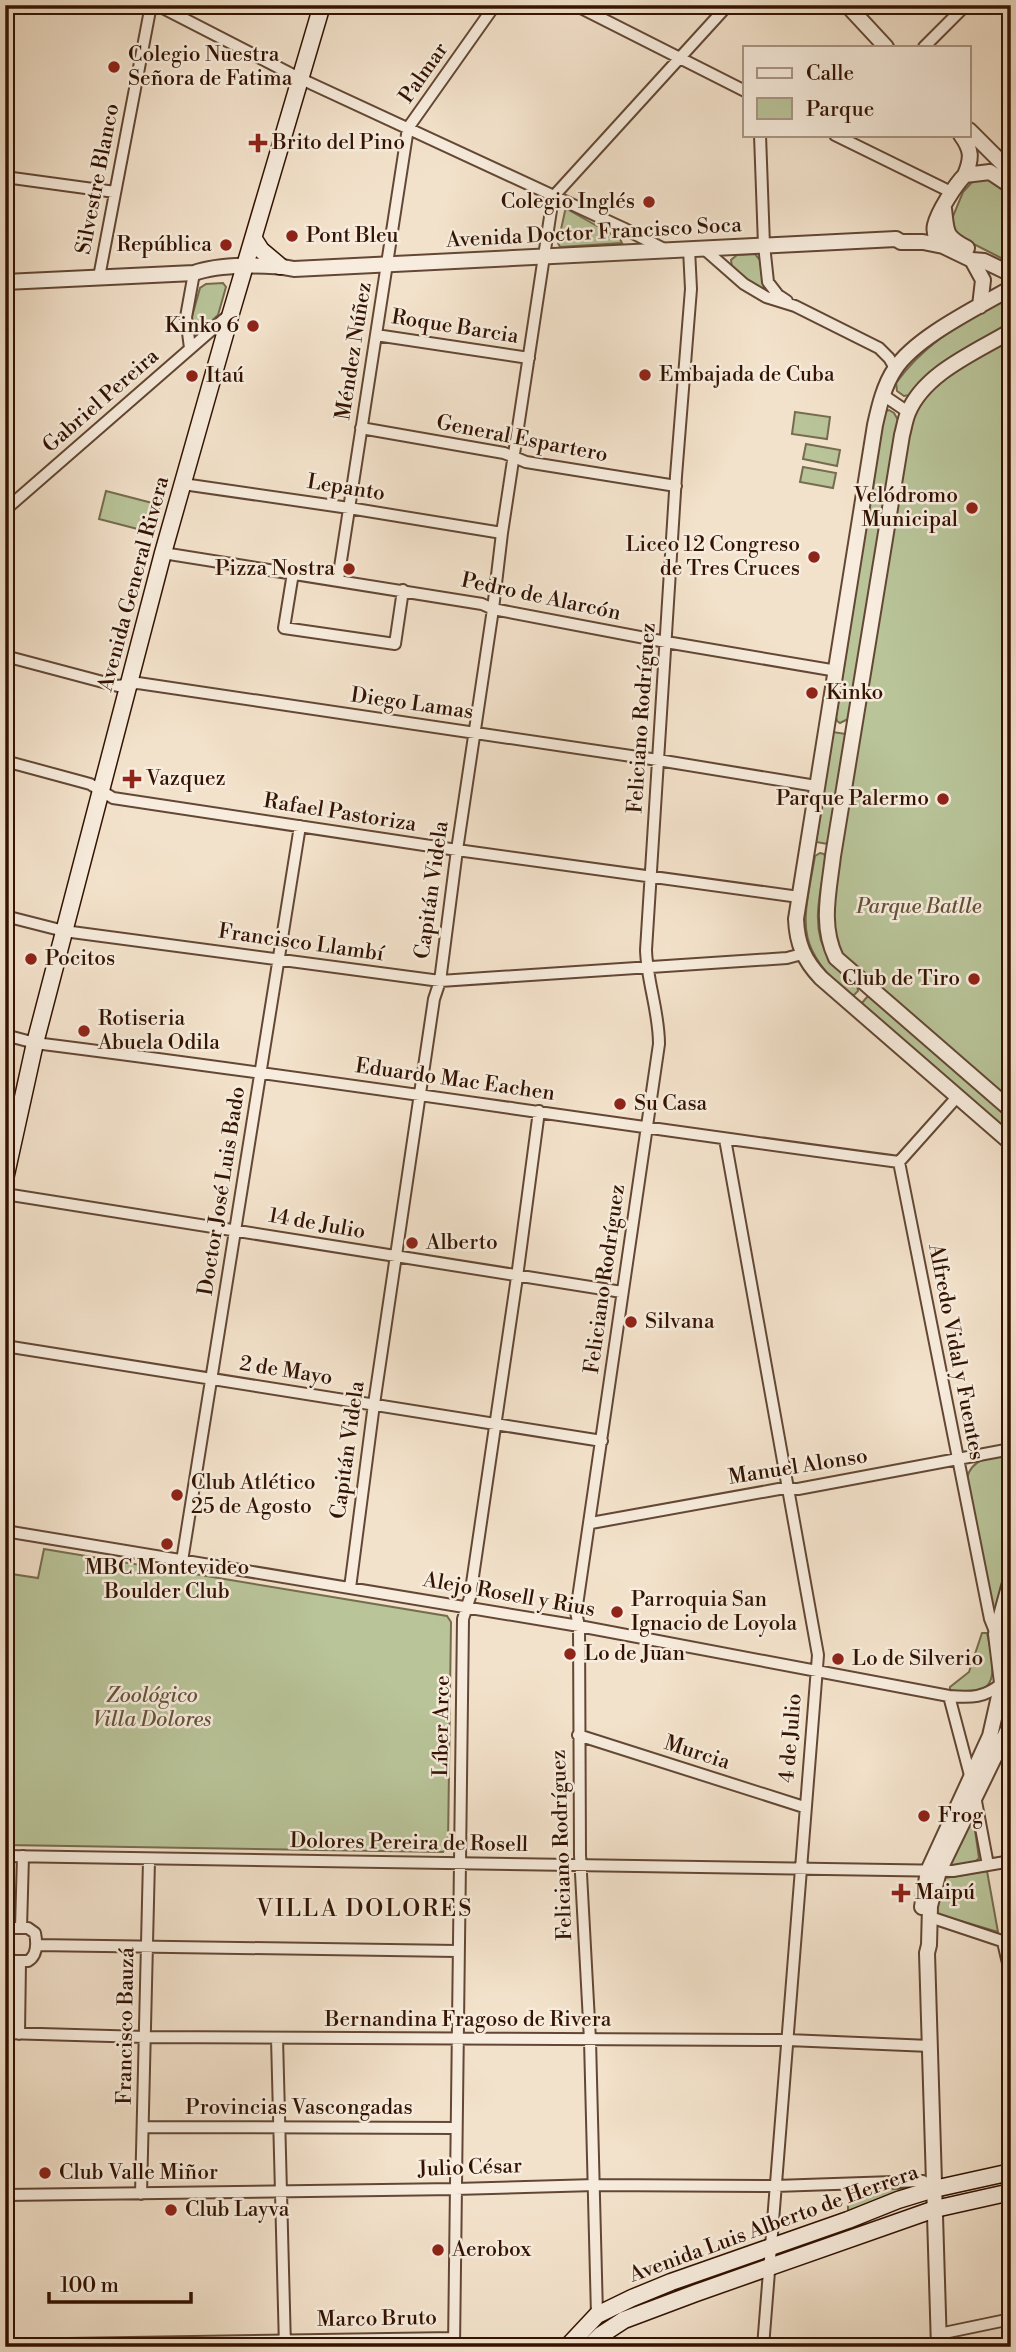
<svg xmlns="http://www.w3.org/2000/svg" width="1016" height="2352" font-family="'Libre Bodoni',serif">
	<style>
		.green { fill: #b9c499; stroke: #766c4e; stroke-width: 2 }
		.lines { fill: none; stroke-linecap: round; stroke-linejoin: round }
		.minor-casing { stroke: #634734; stroke-width: 14 }
		.tertiary-casing { stroke: #634734; stroke-width: 18 }
		.secondary-casing { stroke: #331302; stroke-width: 19 }
		.minor { stroke: #f7ecdd; stroke-width: 10 }
		.tertiary { stroke: #f7ecdd; stroke-width: 14 }
		.secondary { stroke: #f7ecdd; stroke-width: 16 }
		.poi-dot { fill: #8f2418; stroke: #f7ecdd; stroke-width: 2.5 }
		.labels { text-anchor: middle; dominant-baseline: central; stroke-width: 5; stroke-linejoin: round; paint-order: stroke }
		.poi-label { font-size: 21px; fill: #331302; stroke: #f7ecdd; text-anchor: start }
		.street-label { font-size: 21px; fill: #331302; stroke: #f7ecdd }
		.park-label { font-size: 21px; font-style: italic; fill: #625137; stroke: #f7ecdd }
		.neighbourhood-label { font-size: 23px; letter-spacing: 2px; fill: #331302; stroke: #f7ecdd }
	</style>
	<rect width="100%" height="100%" fill="#f3e2cb"/>
	<filter id="stains"><feTurbulence type="fractalNoise" baseFrequency=".00286" numOctaves="4"/><feColorMatrix values="0 0 0 0 .2 0 0 0 0 .09 0 0 0 0 .02 0 0 0 .5 -.17"/></filter>
	<radialGradient id="worn" r=".72"><stop offset=".6" stop-color="#630" stop-opacity="0"/><stop offset="1" stop-color="#630" stop-opacity=".3"/></radialGradient>
	<path class="green" d="M990 178 1011 191V263L954 234 951 221 963 192 973 181Z
		M567 209 620 239 622 243 560 247 558 243 565 211Z
		M755 254 760 260 765 290 778 298 752 285 732 267 731 260 737 255Z
		M223 283 226 287 218 315 198 334 195 333 191 320 200 288 206 284Z
		M1011 295V323L910 395 904 396 897 391 896 383C929 338 965 323 1011 295Z
		M1011 331V1110L831 947 827 933 902 435 922 392Z
		M889 410 894 413 898 420 848 719 840 723 837 721 836 717 884 412Z
		M795 412 830 417 827 439 792 434Z
		M806 444 840 450 837 466 803 459Z
		M803 467 836 473 833 488 800 482Z
		M106 491 160 505 153 533 99 519Z
		M833 732 846 734 828 844 816 842Z
		M820 853 824 854 826 859C821 890 809 929 829 957 837 967 848 976 857 985L858 991 854 995H849C793 944 803 925 815 856Z
		M868 996 1011 1117V1134L861 1004Z
		M1011 1454V1564L1000 1608 997 1611 993 1608 967 1478C972 1457 993 1457 1011 1454Z
		M44 1549 447 1616 451 1622 448 1845 443 1852 5 1845V1573L38 1578Z
		M982 1633H987C995 1668 1002 1702 950 1690V1687L969 1672Z
		M970 1821 974 1823 979 1858 975 1862 949 1866Z
		M987 1871 998 1932 937 1914V1908L945 1878Z
		M907 2186H918L848 2213V2188L899 2189Z"/>
	<g class="lines">
		<g class="minor-casing">
			<path id="minor" d="M157 5 299 78 623 228 666 250
				M575 5 745 91
				M924 47 966 5
				M760 135 764 245 768 282 778 295 787 301
				M835 135 951 192
				M5 177 115 192
				M703 248 744 284 766 297 795 306 879 348 889 358 895 368
				M99 277 151 5
				M376 335 529 358
				M190 348 186 317 194 273
				M883 395 908 412
				M361 428 504 453 526 462 676 486
				M183 484 349 508 502 533
				M5 510 230 314
				M163 553 482 604 493 609 666 642 837 671
				M293 573 284 628 395 644 403 590
				M338 580 408 128 495 5
				M5 656 118 686 138 683 658 760 816 786
				M5 761 90 784 113 798 457 850 799 897
				M5 916 64 931 440 981 787 958 802 954
				M5 1035 35 1043C323 1079 610 1124 899 1162
				M725 1139 818 1655 763 2347
				M899 1162 990 1619 996 1634
				M899 1162 957 1097
				M5 1194 622 1292
				M5 1346 602 1441
				M591 1523 779 1489H798L1011 1449
				M5 1531 579 1626 949 1696C971 1698 985 1698 1002 1683L1011 1686
				M182 1561 300 826
				M350 1588 374 1404 434 999 440 981 457 850 493 609 502 533 553 197 728 5
				M949 1696 971 1779
				M578 1735 804 1807
				M975 1796 988 1865
				M5 1856 953 1871 1011 1861
				M930 1917 1011 1944
				M21 1928 23 1856
				M5 1936 12 1928H28L35 1933C37 1943 38 1955 28 1961H13L5 1954
				M1003 1942 1011 1976
				M36 1945 457 1951
				M5 2033 145 2037 788 2040 930 2046
				M19 2034 20 1961
				M277 2038 285 2347
				M143 2127 456 2128
				M141 2194 149 1860
				M5 2195 455 2189 595 2185 775 2186 923 2181 934 2189
				M597 2315 590 2040 580 1855 579 1626 576 1612 659 1044C659 1011 647 982 646 950L676 476 691 289 689 249
				M939 2334 1011 2319
				M5 2345 454 2338
				M454 2347 463 1619 470 1597 517 1277 539 1111"/>
		</g>
		<g class="tertiary-casing">
			<path id="tertiary" d="M847 5 886 47
				M969 130 1011 172
				M961 135C972 150 972 158 965 175
				M944 209C947 232 944 236 967 248
				M943 246C937 240 933 233 935 225 938 212 955 185 965 175L990 172 1011 186
				M972 260 983 280 980 306
				M5 282 194 273C219 264 268 264 294 269L896 239 901 242H923L943 246 972 260 984 261 1011 274
				M1011 288C977 308 916 337 895 369 884 385 879 407 875 425L796 919C797 944 804 960 821 978L1011 1143
				M1011 331C976 352 924 373 908 413 905 420 904 428 902 435L833 856C829 891 820 925 836 958L1011 1110
				M1002 1683 996 1634 1011 1579
				M922 1907 928 1871 990 1736 1002 1683 1011 1667
				M939 2347 927 1953 929 1945 930 1906 939 1871 1011 1723"/>
		</g>
		<g class="secondary-casing">
			<path id="secondary" d="M254 239 261 250 280 266
				M5 1179 35 1043 163 553 231 313 322 5
				M567 2347 597 2315 632 2298 671 2282 848 2220 898 2200 934 2189 1011 2172
				M589 2347 601 2335 624 2320 696 2293 935 2209 1011 2192"/>
		</g>
		<use href="#minor" class="minor"/>
		<use href="#tertiary" class="tertiary"/>
		<use href="#secondary" class="secondary"/>
	</g>
	<g class="poi-dot">
		<circle cx="114" cy="67" r="7"/>
		<path d="M254.5 132.5h7v7h7v7h-7v7h-7v-7h-7v-7h7z"/>
		<circle cx="649" cy="202" r="7"/>
		<circle cx="292" cy="236" r="7"/>
		<circle cx="226" cy="245" r="7"/>
		<circle cx="253" cy="326" r="7"/>
		<circle cx="645" cy="375" r="7"/>
		<circle cx="192" cy="376" r="7"/>
		<circle cx="972" cy="508" r="7"/>
		<circle cx="814" cy="557" r="7"/>
		<circle cx="349" cy="569" r="7"/>
		<circle cx="812" cy="693" r="7"/>
		<path d="M128.5 768.5h7v7h7v7h-7v7h-7v-7h-7v-7h7z"/>
		<circle cx="943" cy="799" r="7"/>
		<circle cx="31" cy="959" r="7"/>
		<circle cx="974" cy="979" r="7"/>
		<circle cx="84" cy="1031" r="7"/>
		<circle cx="620" cy="1104" r="7"/>
		<circle cx="412" cy="1243" r="7"/>
		<circle cx="631" cy="1322" r="7"/>
		<circle cx="177" cy="1495" r="7"/>
		<circle cx="167" cy="1544" r="7"/>
		<circle cx="617" cy="1612" r="7"/>
		<circle cx="570" cy="1654" r="7"/>
		<circle cx="838" cy="1659" r="7"/>
		<circle cx="924" cy="1816" r="7"/>
		<path d="M897.5 1882.5h7v7h7v7h-7v7h-7v-7h-7v-7h7z"/>
		<circle cx="45" cy="2173" r="7"/>
		<circle cx="171" cy="2210" r="7"/>
		<circle cx="438" cy="2250" r="7"/>
	</g>
	<g class="labels">
		<g class="poi-label">
			<text x="128" y="55">Colegio Nuestra<tspan x="128" dy="24">Señora de Fatima</tspan></text>
			<text x="272" y="143">Brito del Pino</text>
			<text x="635" y="202" text-anchor="end">Colegio Inglés</text>
			<text x="306" y="236">Pont Bleu</text>
			<text x="212" y="245" text-anchor="end">República</text>
			<text x="239" y="326" text-anchor="end">Kinko 6</text>
			<text x="659" y="375">Embajada de Cuba</text>
			<text x="206" y="376">Itaú</text>
			<text x="958" y="496" text-anchor="end">Velódromo<tspan x="958" dy="24">Municipal</tspan></text>
			<text x="800" y="545" text-anchor="end">Liceo 12 Congreso<tspan x="800" dy="24">de Tres Cruces</tspan></text>
			<text x="335" y="569" text-anchor="end">Pizza Nostra</text>
			<text x="826" y="693">Kinko</text>
			<text x="146" y="779">Vazquez</text>
			<text x="929" y="799" text-anchor="end">Parque Palermo</text>
			<text x="45" y="959">Pocitos</text>
			<text x="960" y="979" text-anchor="end">Club de Tiro</text>
			<text x="98" y="1019">Rotiseria<tspan x="98" dy="24">Abuela Odila</tspan></text>
			<text x="634" y="1104">Su Casa</text>
			<text x="426" y="1243">Alberto</text>
			<text x="645" y="1322">Silvana</text>
			<text x="191" y="1483">Club Atlético<tspan x="191" dy="24">25 de Agosto</tspan></text>
			<text x="167" y="1568" text-anchor="middle">MBC Montevideo<tspan x="167" dy="24">Boulder Club</tspan></text>
			<text x="631" y="1600">Parroquia San<tspan x="631" dy="24">Ignacio de Loyola</tspan></text>
			<text x="584" y="1654">Lo de Juan</text>
			<text x="852" y="1659">Lo de Silverio</text>
			<text x="938" y="1816">Frog</text>
			<text x="915" y="1893">Maipú</text>
			<text x="59" y="2173">Club Valle Miñor</text>
			<text x="185" y="2210">Club Layva</text>
			<text x="452" y="2250">Aerobox</text>
		</g>
		<g class="street-label">
			<text transform="translate(424 73) rotate(-55)">Palmar</text>
			<text transform="translate(98 179) rotate(-79)">Silvestre Blanco</text>
			<text transform="translate(594 233) rotate(-3)">Avenida Doctor Francisco Soca</text>
			<text transform="translate(455 327) rotate(9)">Roque Barcia</text>
			<text transform="translate(354 351) rotate(-81)">Méndez Núñez</text>
			<text transform="translate(101 401) rotate(-41)">Gabriel Pereira</text>
			<text transform="translate(522 439) rotate(11)">General Espartero</text>
			<text transform="translate(346 488) rotate(9)">Lepanto</text>
			<text transform="translate(134 584) rotate(-75)">Avenida General Rivera</text>
			<text transform="translate(541 597) rotate(12)">Pedro de Alarcón</text>
			<text transform="translate(412 704) rotate(8)">Diego Lamas</text>
			<text transform="translate(642 718) rotate(-86)">Feliciano Rodríguez</text>
			<text transform="translate(340 813) rotate(9)">Rafael Pastoriza</text>
			<text transform="translate(432 890) rotate(-82)">Capitán Videla</text>
			<text transform="translate(301 943) rotate(8)">Francisco Llambí</text>
			<text transform="translate(455 1080) rotate(8)">Eduardo Mac Eachen</text>
			<text transform="translate(222 1191) rotate(-81)">Doctor José Luis Bado</text>
			<text transform="translate(317 1224) rotate(10)">14 de Julio</text>
			<text transform="translate(605 1279) rotate(-82)">Feliciano Rodríguez</text>
			<text transform="translate(956 1352) rotate(79)">Alfredo Vidal y Fuentes</text>
			<text transform="translate(286 1371) rotate(9)">2 de Mayo</text>
			<text transform="translate(348 1450) rotate(-82)">Capitán Videla</text>
			<text transform="translate(798 1467) rotate(-9)">Manuel Alonso</text>
			<text transform="translate(509 1595) rotate(10)">Alejo Rosell y Rius</text>
			<text transform="translate(442 1726) rotate(-89)">Líber Arce</text>
			<text transform="translate(791 1738) rotate(-85)">4 de Julio</text>
			<text transform="translate(697 1753) rotate(18)">Murcia</text>
			<text transform="translate(409 1843) rotate(1)">Dolores Pereira de Rosell</text>
			<text transform="translate(562 1845) rotate(-92)">Feliciano Rodríguez</text>
			<text x="468" y="2020">Bernandina Fragoso de Rivera</text>
			<text transform="translate(126 2026) rotate(-89)">Francisco Bauzá</text>
			<text x="299" y="2108">Provincias Vascongadas</text>
			<text transform="translate(470 2168) rotate(-2)">Julio César</text>
			<text transform="translate(774 2224) rotate(-20)">Avenida Luis Alberto de Herrera</text>
			<text transform="translate(377 2319) rotate(-1)">Marco Bruto</text>
		</g>
		<g class="park-label">
			<text x="919" y="907">Parque Batlle</text>
			<text x="152" y="1696">Zoológico<tspan x="152" dy="24">Villa Dolores</tspan></text>
		</g>
		<g class="neighbourhood-label">
			<text x="365" y="1909">VILLA DOLORES</text>
		</g>
	</g>
	<rect width="1016" height="2352" fill="none" stroke="#f3e2cb" stroke-width="28"/>
	<rect x="7" y="7" width="1002" height="2338" fill="none" stroke="#331302" stroke-width="3.5"/>
	<rect x="14" y="14" width="988" height="2324" fill="none" stroke="#331302" stroke-width="2"/>
	<rect x="743" y="46" width="228" height="91" fill="#f7ecdd" stroke="#a99585" stroke-width="2"/>
	<rect x="757" y="68" width="35" height="10" fill="#f7ecdd" stroke="#a99585" stroke-width="2"/>
	<text x="806" y="80" font-size="21" fill="#331302">Calle</text>
	<rect x="757" y="98" width="35" height="21" fill="#b9c499" stroke="#a99585" stroke-width="2"/>
	<text x="806" y="116" font-size="21" fill="#331302">Parque</text>
	<path d="M49 2292v10h142v-10" fill="none" stroke="#331302" stroke-width="3.5"/>
	<text x="60" y="2292" font-size="21" fill="#331302" stroke="#f7ecdd" stroke-width="5" paint-order="stroke">100 m</text>
	<rect width="100%" height="100%" filter="url(#stains)"/>
	<rect width="100%" height="100%" fill="url(#worn)"/>
</svg>
